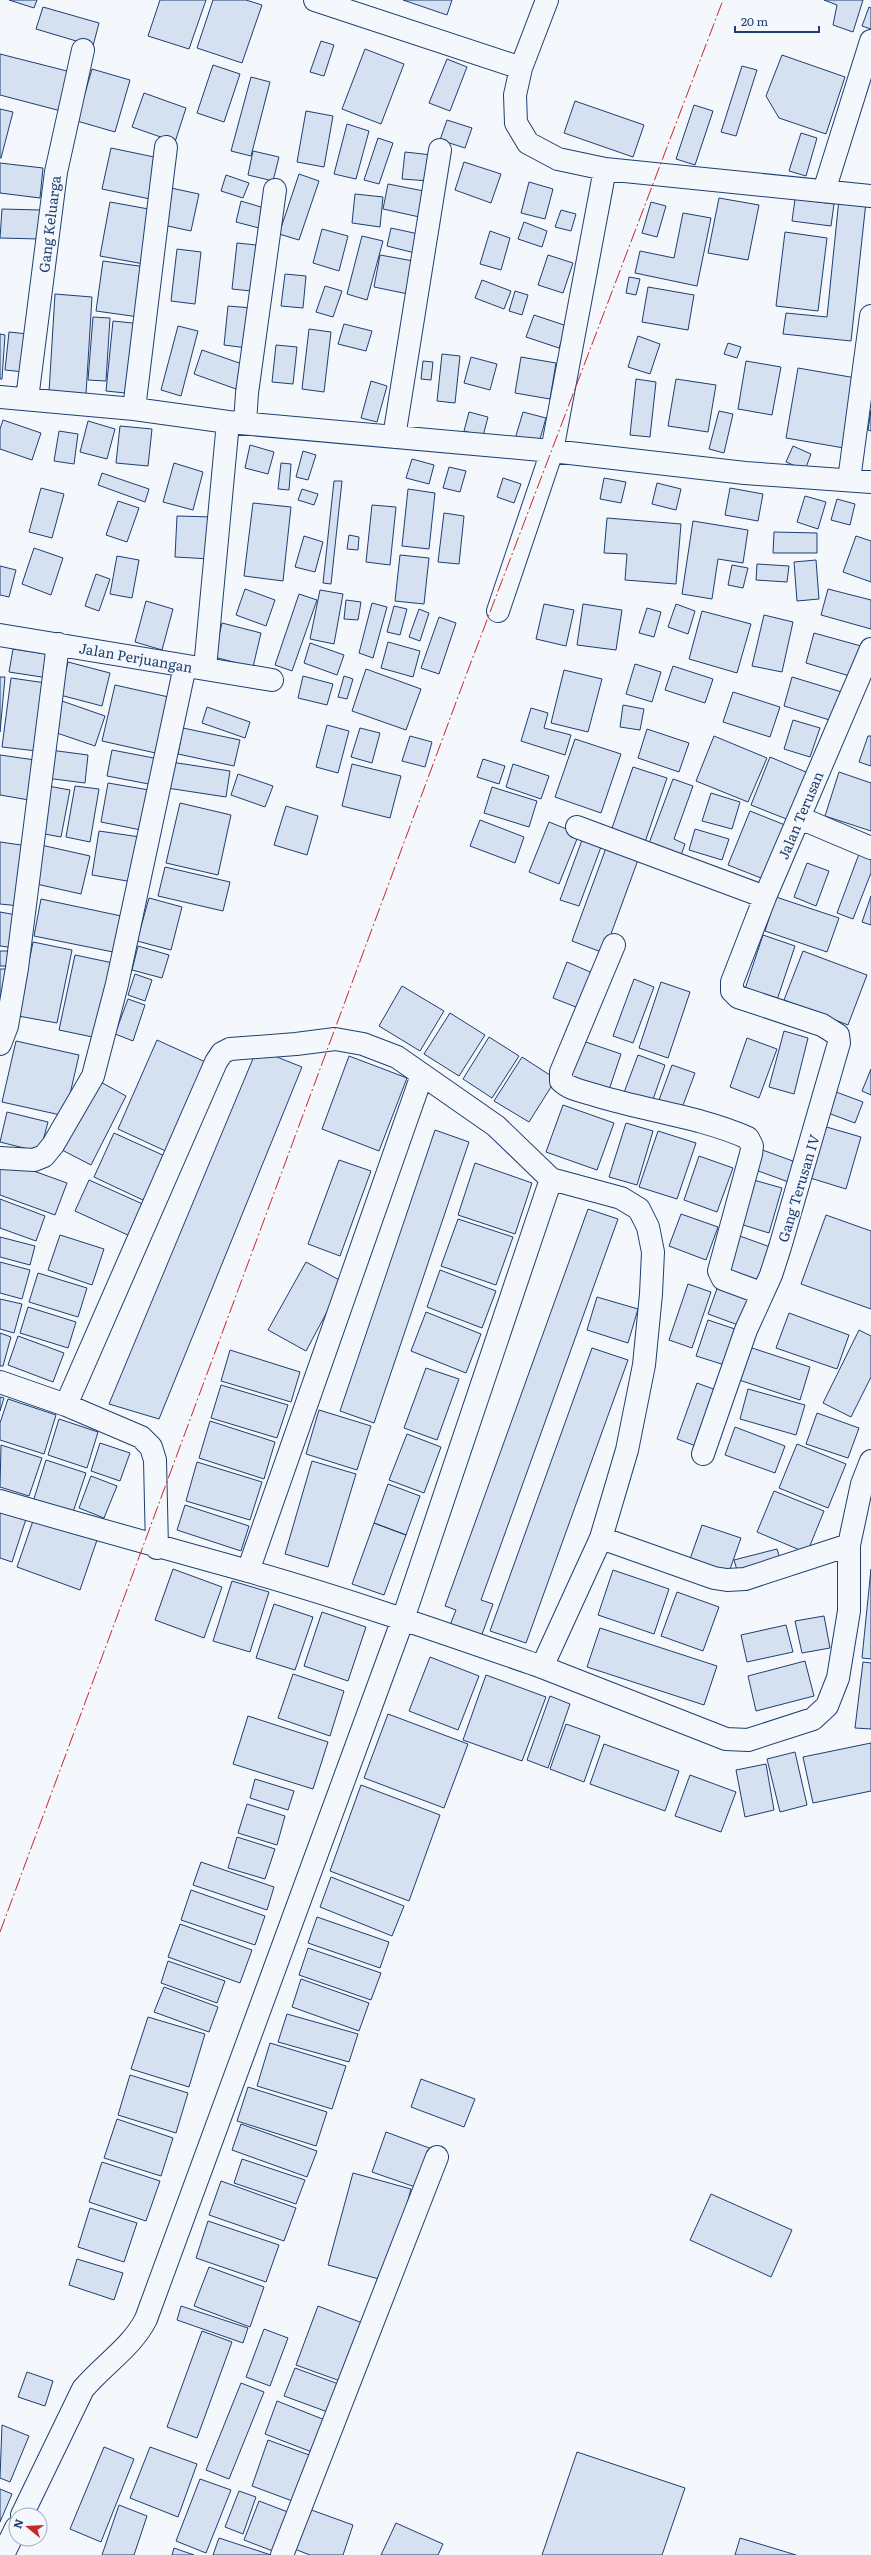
<svg xmlns="http://www.w3.org/2000/svg" width="871" height="2555" font-family="Literata,serif">
	<style>
		.building { fill: #d5e0f0; stroke: #1d3f73 }
		.lines { fill: none; stroke-linecap: round; stroke-linejoin: round }
		.minor-casing { stroke: #1d3f73; stroke-width: 24 }
		.minor { stroke: #f4f7fb; stroke-width: 22 }
		.power { stroke: #c62828; stroke-width: 1; stroke-dasharray: 14 3 2 3; stroke-linecap: butt }
		.labels { text-anchor: middle; dominant-baseline: central; stroke-width: 3; stroke-linejoin: round; paint-order: stroke }
		.street-label { font-size: 14px; fill: #1d3f73; stroke: #f4f7fb }
	</style>
	<rect width="100%" height="100%" fill="#f4f7fb"/>
	<path class="building" d="M9 0H37L34 8Z
		M160 0H206L189 49 148 36Z
		M213 0H246L262 5 242 63 197 48Z
		M403 0H452L447 15Z
		M824 0H863L853 32 833 25 837 5Z
		M43 7 99 23 93 46 36 29Z
		M869 7 871 8V29L862 26Z
		M321 41 334 45 324 76 310 72Z
		M365 49 404 64 381 124 342 109Z
		M0 54 71 72 61 111 0 95Z
		M782 55 845 77 826 134 779 118 766 96Z
		M447 59 467 67 450 111 429 103Z
		M213 65 240 74 224 122 197 113Z
		M742 66 757 70 736 136 721 132Z
		M92 69 130 80 115 132 77 121Z
		M251 77 270 82 251 156 231 151Z
		M144 93 186 108 175 142 132 127Z
		M575 101 644 125 633 157 564 133Z
		M694 105 713 111 695 165 676 159Z
		M0 109 13 112 1 158H0Z
		M306 111 333 116 324 167 297 162Z
		M447 120 472 128 465 148 440 140Z
		M347 124 369 131 356 179 334 174Z
		M801 133 817 138 806 176 789 171Z
		M378 138 393 143 379 184 364 180Z
		M111 148 159 158 150 199 102 189Z
		M253 151 279 157 273 181 248 175Z
		M405 152 432 155 429 181 402 179Z
		M464 162 501 174 491 203 455 190Z
		M0 163 43 168 40 198 0 193Z
		M299 174 319 181 299 240 279 234Z
		M226 175 249 183 243 198 221 191Z
		M529 182 553 189 545 219 521 213Z
		M388 184 429 192 424 218 383 209Z
		M171 188 199 194 191 231 163 225Z
		M355 194 383 197 380 227 352 223Z
		M719 198 759 205 748 260 708 253Z
		M795 199 834 204 831 226 792 221Z
		M839 199 866 202 851 341 783 334 786 313 827 317Z
		M241 201 264 208 259 228 236 222Z
		M110 202 154 210 144 264 100 256Z
		M651 202 666 206 657 237 642 233Z
		M2 209 41 210 40 239 0 238Z
		M561 210 576 214 571 231 555 227Z
		M683 213 711 218 697 286 635 273 640 251 674 258Z
		M524 222 547 231 542 247 518 239Z
		M391 228 423 235 419 254 387 246Z
		M322 229 348 236 339 271 313 263Z
		M490 231 510 238 501 270 480 264Z
		M785 232 827 238 818 311 776 306Z
		M362 236 383 241 367 300 347 294Z
		M237 243 256 245 251 291 232 289Z
		M177 249 201 252 195 304 171 301Z
		M380 255 419 262 413 295 374 287Z
		M548 255 573 263 563 293 538 285Z
		M103 261 146 267 139 317 96 311Z
		M285 274 306 276 303 308 281 306Z
		M629 277 640 279 636 295 626 293Z
		M482 280 511 291 504 309 475 298Z
		M325 286 342 291 333 317 316 312Z
		M648 287 694 295 688 330 642 322Z
		M515 291 528 295 522 315 509 311Z
		M55 294 92 297 86 394 49 392Z
		M228 306 252 308 247 348 224 345Z
		M534 315 567 326 559 348 526 337Z
		M93 317 110 318 106 381 88 380Z
		M113 321 142 324 135 394 106 391Z
		M344 324 372 331 366 351 338 344Z
		M178 326 198 331 181 396 161 390Z
		M309 329 331 332 324 392 302 389Z
		M9 332 28 334 24 372 5 370Z
		M0 334 5 335 2 379H0Z
		M638 336 660 344 650 374 628 367Z
		M728 343 741 347 737 358 724 354Z
		M276 345 297 347 293 384 272 382Z
		M202 350 245 365 236 389 194 374Z
		M442 354 460 356 455 403 437 401Z
		M471 357 497 364 490 390 464 383Z
		M521 357 556 363 550 399 515 393Z
		M423 361 433 362 431 380 421 379Z
		M746 361 781 367 772 415 738 409Z
		M798 368 856 378 844 448 786 438Z
		M636 379 656 382 650 437 630 435Z
		M676 379 716 385 708 432 668 426Z
		M371 381 387 386 377 422 361 418Z
		M871 410V431L868 430Z
		M719 411 733 414 724 453 709 449Z
		M469 412 488 417 483 436 464 431Z
		M523 412 546 418 538 446 515 439Z
		M3 420 41 433 32 460 0 449V429Z
		M88 421 115 429 107 459 80 452Z
		M120 426 152 429 148 466 116 463Z
		M59 431 78 434 74 464 54 461Z
		M250 445 274 452 268 474 245 468Z
		M793 446 811 454 805 470 786 462Z
		M303 451 316 455 308 480 296 477Z
		M412 459 434 465 429 484 406 478Z
		M174 463 203 472 193 510 163 502Z
		M281 463 291 464 289 490 278 489Z
		M449 467 466 471 460 492 443 488Z
		M102 473 149 489 145 502 98 485Z
		M503 478 521 484 514 503 497 497Z
		M604 478 626 482 621 503 600 499Z
		M334 481H342L331 584 323 583Z
		M657 483 681 489 676 510 652 504Z
		M41 488 64 494 52 538 29 532Z
		M730 488 763 494 758 521 725 515Z
		M302 489 318 494 314 505 298 500Z
		M408 489 435 493 429 549 402 546Z
		M805 496 826 502 818 529 797 522Z
		M837 499 855 504 850 525 831 520Z
		M118 501 139 508 127 542 106 535Z
		M253 503 291 507 283 581 244 576Z
		M372 505 396 507 390 565 366 562Z
		M444 513 464 516 459 564 438 562Z
		M177 516 213 517 211 559 175 557Z
		M607 518 681 524 676 584 625 580 627 554 604 553Z
		M693 521 748 530 743 563 718 559 712 599 682 594Z
		M774 532 817 533V553H773Z
		M349 535 359 537 358 550 347 549Z
		M304 536 323 542 315 572 295 567Z
		M856 536 871 541V582L843 572Z
		M34 548 63 558 51 595 22 584Z
		M400 555 429 558 424 604 395 601Z
		M117 556 139 560 132 598 110 594Z
		M816 560 819 599 797 601 794 562Z
		M757 564 789 566 787 582 756 580Z
		M732 565 748 568 743 588 728 585Z
		M0 566 16 570 9 597 0 595Z
		M96 574 110 579 99 611 85 606Z
		M245 589 275 600 266 626 236 615Z
		M828 589 871 600V629L821 615Z
		M320 590 343 594 334 644 310 639Z
		M299 594 317 600 292 671 275 665Z
		M346 600 361 602 358 620 344 619Z
		M146 601 173 609 162 650 135 642Z
		M372 603 387 607 373 658 359 653Z
		M544 604 574 610 566 646 536 639Z
		M583 604 622 610 616 650 577 645Z
		M676 604 695 611 688 634 668 627Z
		M394 606 407 609 400 635 387 632Z
		M647 608 661 612 654 637 639 633Z
		M419 609 429 613 420 641 409 637Z
		M702 611 751 624 737 673 689 659Z
		M764 615 793 622 782 672 752 666Z
		M439 617 456 623 439 674 421 668Z
		M222 623 261 633 253 667 214 657Z
		M814 633 861 646 853 677 806 663Z
		M388 642 420 651 413 677 381 668Z
		M310 643 344 655 337 675 304 663Z
		M13 649 52 655 48 678 9 672Z
		M68 662 110 673 102 706 60 695Z
		M635 664 661 672 652 702 626 694Z
		M673 666 713 679 705 703 665 690Z
		M366 669 421 689 406 730 352 711Z
		M564 670 602 679 588 732 551 723Z
		M303 676 333 684 327 705 298 698Z
		M344 676 353 679 347 699 338 697Z
		M0 677H5L0 732Z
		M792 677 845 693 836 722 784 706Z
		M11 678 46 683 37 751 2 747Z
		M115 685 173 698 160 754 102 741Z
		M733 692 780 707 770 737 723 722Z
		M62 701 105 716 95 746 51 731Z
		M623 705 644 709 640 730 620 727Z
		M207 707 250 722 245 738 202 723Z
		M531 708 548 713 544 728 571 735 565 755 521 741Z
		M793 720 820 728 810 757 784 749Z
		M327 725 349 731 338 773 316 767Z
		M183 728 240 740 234 766 178 754Z
		M360 728 380 733 372 763 351 757Z
		M647 729 689 743 679 772 638 758Z
		M410 736 432 742 425 767 402 761Z
		M714 736 767 758 748 802 696 781Z
		M868 736H871V766L859 762Z
		M575 739 621 754 601 813 555 797Z
		M50 750 88 755 85 783 46 778Z
		M112 750 159 759 154 785 107 776Z
		M0 755 35 760 29 800 0 795Z
		M770 757 813 775 794 822 751 805Z
		M483 759 505 766 499 784 477 777Z
		M171 762 230 771 226 797 167 788Z
		M352 764 401 776 390 818 342 806Z
		M513 764 549 776 541 799 506 787Z
		M633 767 667 778 644 845 610 834Z
		M839 772 871 783V831L825 816Z
		M238 774 273 786 265 807 231 795Z
		M673 779 693 786 674 839 685 844 680 858 648 846Z
		M108 783 149 790 141 830 101 822Z
		M48 786 70 790 61 837 39 833Z
		M75 786 99 789 90 842 66 837Z
		M492 787 537 801 529 827 484 813Z
		M711 793 740 802 732 829 702 821Z
		M180 803 231 815 218 875 166 863Z
		M286 806 318 816 307 855 274 845Z
		M750 811 785 825 766 880 728 865Z
		M480 820 524 837 515 863 470 846Z
		M549 822 579 834 559 884 529 872Z
		M695 829 729 839 722 860 689 850Z
		M99 831 140 837 133 882 92 875Z
		M582 840 601 847 579 906 560 900Z
		M0 842 28 846 20 906 0 904Z
		M41 845 90 856 81 894 32 883Z
		M606 848 638 860 604 953 572 941Z
		M859 854 871 859V873L853 919 837 913Z
		M807 863 829 871 816 906 794 897Z
		M165 867 230 882 223 911 158 896Z
		M871 896V925L862 922Z
		M776 897 839 918 827 952 765 931Z
		M149 898 182 907 171 950 137 941Z
		M41 899 126 917 118 953 34 936Z
		M0 912 22 916 16 948 0 946Z
		M763 935 795 946 777 1000 745 989Z
		M33 942 72 950 57 1023 18 1016Z
		M138 946 169 955 162 978 132 970Z
		M0 951H11V966H0Z
		M803 951 867 975 848 1025 784 1000Z
		M75 955 118 964 102 1039 59 1030Z
		M567 962 595 974 581 1009 553 998Z
		M0 969H7V995H0Z
		M135 974 152 980 145 1001 128 995Z
		M634 979 654 987 633 1043 613 1036Z
		M661 982 690 992 668 1058 639 1048Z
		M402 986 444 1011 420 1051 379 1026Z
		M128 999 145 1005 133 1041 115 1034Z
		M450 1013 485 1035 459 1076 424 1054Z
		M784 1031 808 1038 794 1094 769 1087Z
		M489 1037 519 1056 492 1098 463 1079Z
		M747 1038 777 1049 759 1098 730 1087Z
		M157 1040 212 1065 172 1154 118 1129Z
		M580 1040 621 1054 608 1093 567 1079Z
		M16 1041 79 1055 65 1116 2 1102Z
		M257 1049 302 1067 159 1419 109 1404Z
		M638 1055 665 1065 650 1108 622 1098Z
		M349 1056 407 1078 379 1151 322 1129Z
		M522 1057 556 1079 529 1122 494 1101Z
		M672 1065 695 1073 682 1108 659 1100Z
		M871 1069V1095L862 1091Z
		M97 1080 126 1096 91 1165 62 1150Z
		M836 1092 863 1102 855 1123 828 1113Z
		M563 1105 614 1123 597 1170 546 1152Z
		M7 1112 48 1122 40 1152 0 1142Z
		M626 1123 653 1131 637 1185 609 1177Z
		M823 1126 861 1137 846 1189 807 1177Z
		M435 1130 469 1142 374 1423 340 1411Z
		M658 1131 696 1143 677 1199 639 1187Z
		M114 1133 167 1157 147 1202 94 1177Z
		M757 1148 801 1164 794 1184 750 1168Z
		M699 1156 733 1168 717 1212 684 1200Z
		M3 1160 67 1183 55 1215 0 1195V1169Z
		M339 1160 371 1171 340 1256 308 1244Z
		M475 1163 532 1183 515 1234 458 1215Z
		M750 1179 782 1188 769 1233 737 1223Z
		M89 1180 145 1205 130 1236 75 1211Z
		M0 1199 45 1216 36 1241 0 1228Z
		M588 1209 618 1219 481 1600 493 1604 481 1637 450 1625 456 1610 445 1606Z
		M681 1214 718 1227 706 1260 669 1246Z
		M826 1215 871 1231V1309L801 1284Z
		M458 1219 513 1237 496 1285 441 1266Z
		M60 1235 104 1249 92 1285 48 1270Z
		M737 1235 773 1248 759 1287 723 1274Z
		M0 1237 35 1246 30 1265 0 1257Z
		M0 1262 30 1270 22 1299 0 1293Z
		M306 1262 343 1282 306 1351 268 1330Z
		M440 1270 496 1291 482 1328 427 1307Z
		M38 1273 87 1288 78 1317 29 1302Z
		M719 1283 752 1296 741 1326 708 1314Z
		M688 1284 711 1292 692 1348 669 1340Z
		M597 1297 638 1309 628 1343 587 1330Z
		M0 1299 22 1304 14 1333 0 1329Z
		M28 1307 76 1322 68 1348 20 1333Z
		M426 1312 481 1334 466 1373 411 1351Z
		M789 1313 849 1335 837 1369 776 1348Z
		M708 1320 741 1331 728 1366 696 1356Z
		M859 1330 871 1336V1377L851 1417 823 1403Z
		M0 1333 11 1337 3 1366H0Z
		M18 1336 64 1353 53 1382 8 1365Z
		M749 1347 810 1367 800 1400 739 1380Z
		M592 1348 628 1360 526 1643 490 1631Z
		M230 1350 300 1372 291 1402 221 1381Z
		M426 1368 459 1379 437 1440 404 1428Z
		M697 1383 719 1391 699 1447 677 1439Z
		M221 1385 288 1405 277 1438 211 1418Z
		M748 1389 805 1405 796 1435 740 1419Z
		M0 1397 4 1398 0 1411Z
		M8 1399 56 1415 44 1454 0 1440V1423Z
		M319 1410 371 1426 357 1470 306 1454Z
		M817 1413 859 1428 848 1458 806 1444Z
		M59 1419 98 1432 87 1468 48 1455Z
		M210 1421 275 1442 264 1479 199 1458Z
		M735 1427 785 1446 775 1473 725 1455Z
		M407 1434 441 1447 424 1493 389 1480Z
		M100 1443 130 1453 120 1481 91 1471Z
		M797 1444 846 1464 828 1508 779 1488Z
		M1 1445 42 1458 29 1496 0 1487Z
		M46 1460 86 1473 72 1515 33 1502Z
		M312 1461 356 1474 328 1567 285 1554Z
		M197 1462 262 1482 250 1520 186 1501Z
		M91 1476 117 1486 104 1518 79 1508Z
		M388 1484 420 1496 406 1535 374 1523Z
		M774 1491 824 1511 807 1553 757 1532Z
		M185 1505 249 1526 241 1551 177 1530Z
		M0 1507 27 1516 12 1562 0 1558Z
		M34 1518 97 1540 80 1590 17 1567Z
		M374 1523 406 1535 384 1595 352 1584Z
		M702 1525 741 1538 729 1572 690 1559Z
		M777 1549 780 1559 737 1570 734 1560Z
		M173 1569 222 1587 204 1638 155 1620Z
		M871 1569V1659L862 1658Z
		M613 1570 669 1589 654 1634 598 1615Z
		M232 1581 269 1592 250 1652 213 1641Z
		M677 1592 719 1607 703 1651 661 1636Z
		M274 1604 313 1617 295 1670 256 1658Z
		M322 1612 366 1627 348 1681 304 1666Z
		M824 1616 830 1648 802 1653 795 1621Z
		M786 1625 793 1652 747 1662 741 1635Z
		M600 1628 717 1666 704 1705 587 1667Z
		M430 1657 479 1676 458 1730 409 1711Z
		M805 1661 814 1696 756 1711 748 1676Z
		M863 1662 871 1663V1729L855 1728Z
		M293 1674 344 1691 330 1736 278 1718Z
		M486 1675 546 1697 522 1761 463 1740Z
		M550 1696 570 1704 548 1768 527 1760Z
		M388 1714 468 1744 444 1808 364 1778Z
		M248 1716 328 1742 313 1789 233 1764Z
		M566 1724 600 1736 584 1782 550 1769Z
		M871 1743V1791L813 1803 803 1757Z
		M604 1744 679 1771 665 1811 590 1784Z
		M795 1752 807 1805 780 1812 767 1759Z
		M766 1764 774 1810 745 1817 736 1770Z
		M690 1775 736 1792 721 1832 675 1816Z
		M255 1779 294 1791 288 1810 250 1798Z
		M361 1785 440 1815 409 1901 330 1871Z
		M247 1804 285 1816 277 1845 238 1833Z
		M237 1837 275 1849 265 1879 228 1868Z
		M201 1862 274 1887 267 1910 193 1885Z
		M331 1877 404 1906 392 1936 320 1907Z
		M191 1890 265 1916 255 1945 181 1920Z
		M317 1917 389 1942 380 1968 308 1943Z
		M180 1924 252 1950 240 1983 168 1957Z
		M308 1948 381 1973 371 2000 299 1975Z
		M168 1961 225 1981 217 2003 161 1983Z
		M301 1979 369 2003 359 2031 292 2007Z
		M164 1987 218 2007 209 2032 154 2012Z
		M287 2014 358 2034 349 2062 278 2042Z
		M148 2017 205 2034 189 2087 131 2069Z
		M270 2043 346 2066 332 2109 257 2086Z
		M130 2075 188 2093 176 2133 118 2115Z
		M421 2079 475 2099 464 2127 411 2107Z
		M248 2087 327 2112 316 2146 237 2121Z
		M117 2119 173 2138 161 2176 104 2158Z
		M241 2124 317 2151 307 2177 232 2150Z
		M386 2132 432 2149 418 2188 372 2172Z
		M242 2159 305 2180 296 2204 234 2183Z
		M102 2162 160 2181 146 2221 89 2202Z
		M353 2173 411 2189 386 2281 328 2265Z
		M221 2181 296 2208 284 2241 209 2215Z
		M711 2194 792 2230 771 2277 690 2240Z
		M90 2208 137 2223 124 2262 78 2247Z
		M208 2221 279 2245 266 2282 196 2258Z
		M77 2259 123 2273 114 2300 69 2285Z
		M209 2267 264 2287 250 2327 194 2306Z
		M181 2306 248 2328 243 2343 177 2320Z
		M318 2306 365 2324 343 2382 296 2365Z
		M264 2329 288 2338 270 2386 246 2377Z
		M202 2331 232 2342 197 2438 167 2427Z
		M295 2368 344 2386 333 2414 284 2396Z
		M27 2372 53 2381 45 2406 18 2397Z
		M241 2383 264 2392 229 2479 206 2470Z
		M277 2401 330 2422 317 2454 265 2434Z
		M2 2425 29 2436 10 2482 0 2478Z
		M268 2440 312 2456 295 2502 252 2486Z
		M104 2447 134 2459 101 2542 70 2529Z
		M150 2447 197 2464 178 2517 130 2498Z
		M577 2452 685 2488 662 2555H542Z
		M200 2479 231 2490 206 2553 176 2541Z
		M0 2489 12 2494 0 2522Z
		M239 2491 256 2497 243 2534 225 2527Z
		M259 2501 293 2514 278 2553 244 2540Z
		M119 2505 147 2516 134 2555H102Z
		M306 2508 353 2525 343 2555H310L292 2548Z
		M396 2523 443 2544 438 2555H381Z
		M219 2538 271 2555H213Z
		M740 2538 796 2555H735Z
		M174 2548 194 2555H172Z"/>
	<g class="lines">
		<g class="minor-casing">
			<path id="minor" d="M315 0 521 68
				M547 0 521 68 515 95 516 123 528 143 558 159 605 169 871 196
				M824 191 871 41
				M0 397 134 409 228 422 552 451 745 473 871 482
				M27 399 56 172 83 50
				M134 409 166 147
				M245 423 247 393 275 190
				M394 437 440 150
				M849 480 871 316
				M498 611 552 451 605 169
				M0 635 272 680
				M205 668 228 422
				M800 818 871 848
				M577 827 765 897
				M614 945 561 1072V1081C570 1090 586 1092 598 1096 647 1111 701 1117 748 1138L752 1146 751 1154 719 1271 723 1279 761 1293
				M0 1044 7 1026 17 968 58 644
				M0 1158 34 1160 44 1156 53 1145 93 1076 117 984 185 666
				M0 1382 66 1405 141 1437 151 1447 155 1460 157 1548
				M703 1454 746 1330 771 1275 780 1247 839 1043 838 1035 822 1025 738 997 732 991V982L765 897 871 649
				M0 1501C82 1525 165 1548 248 1571 347 1599 444 1633 542 1667L601 1538 627 1450 644 1365 651 1294 653 1252 648 1227 639 1209 621 1198 551 1179 496 1126 397 1057 363 1044 335 1039 296 1044 230 1049 222 1053 216 1062 66 1405
				M601 1538 714 1578 727 1580 745 1579 849 1545 862 1484 871 1461
				M248 1571 422 1075
				M542 1667 726 1739 748 1740 813 1719 827 1706 838 1678 849 1611V1545
				M22 2515 83 2389C103 2365 132 2347 146 2319L403 1619 551 1179
				M3 2555 16 2528
				M282 2555 437 2157"/>
		</g>
		<use href="#minor" class="minor"/>
		<path class="power" d="M0 1932 468 670 723 0"/>
	</g>
	<g class="labels">
		<g class="street-label">
			<text transform="translate(49 224) rotate(-83)">Gang Keluarga</text>
			<text transform="translate(136 657) rotate(10)">Jalan Perjuangan</text>
			<text transform="translate(800 815) rotate(-67)">Jalan Terusan</text>
			<text transform="translate(798 1188) rotate(-73)">Gang Terusan IV</text>
		</g>
	</g>
	<g transform="translate(28 2527) rotate(288)"><circle r="19" fill="#f4f7fb" stroke="#9eadc5"/>
	<path d="M0-3L7 15L0 10L-7 15Z" fill="#c62828"/>
	<text y="-6" font-size="11" font-weight="bold" text-anchor="middle" fill="#1d3f73">N</text>
	</g>
	<path d="M735 26v6h84v-6" fill="none" stroke="#1d3f73" stroke-width="2"/>
	<text x="741" y="26" font-size="12" fill="#1d3f73" stroke="#f4f7fb" stroke-width="3" paint-order="stroke">20 m</text>
</svg>
